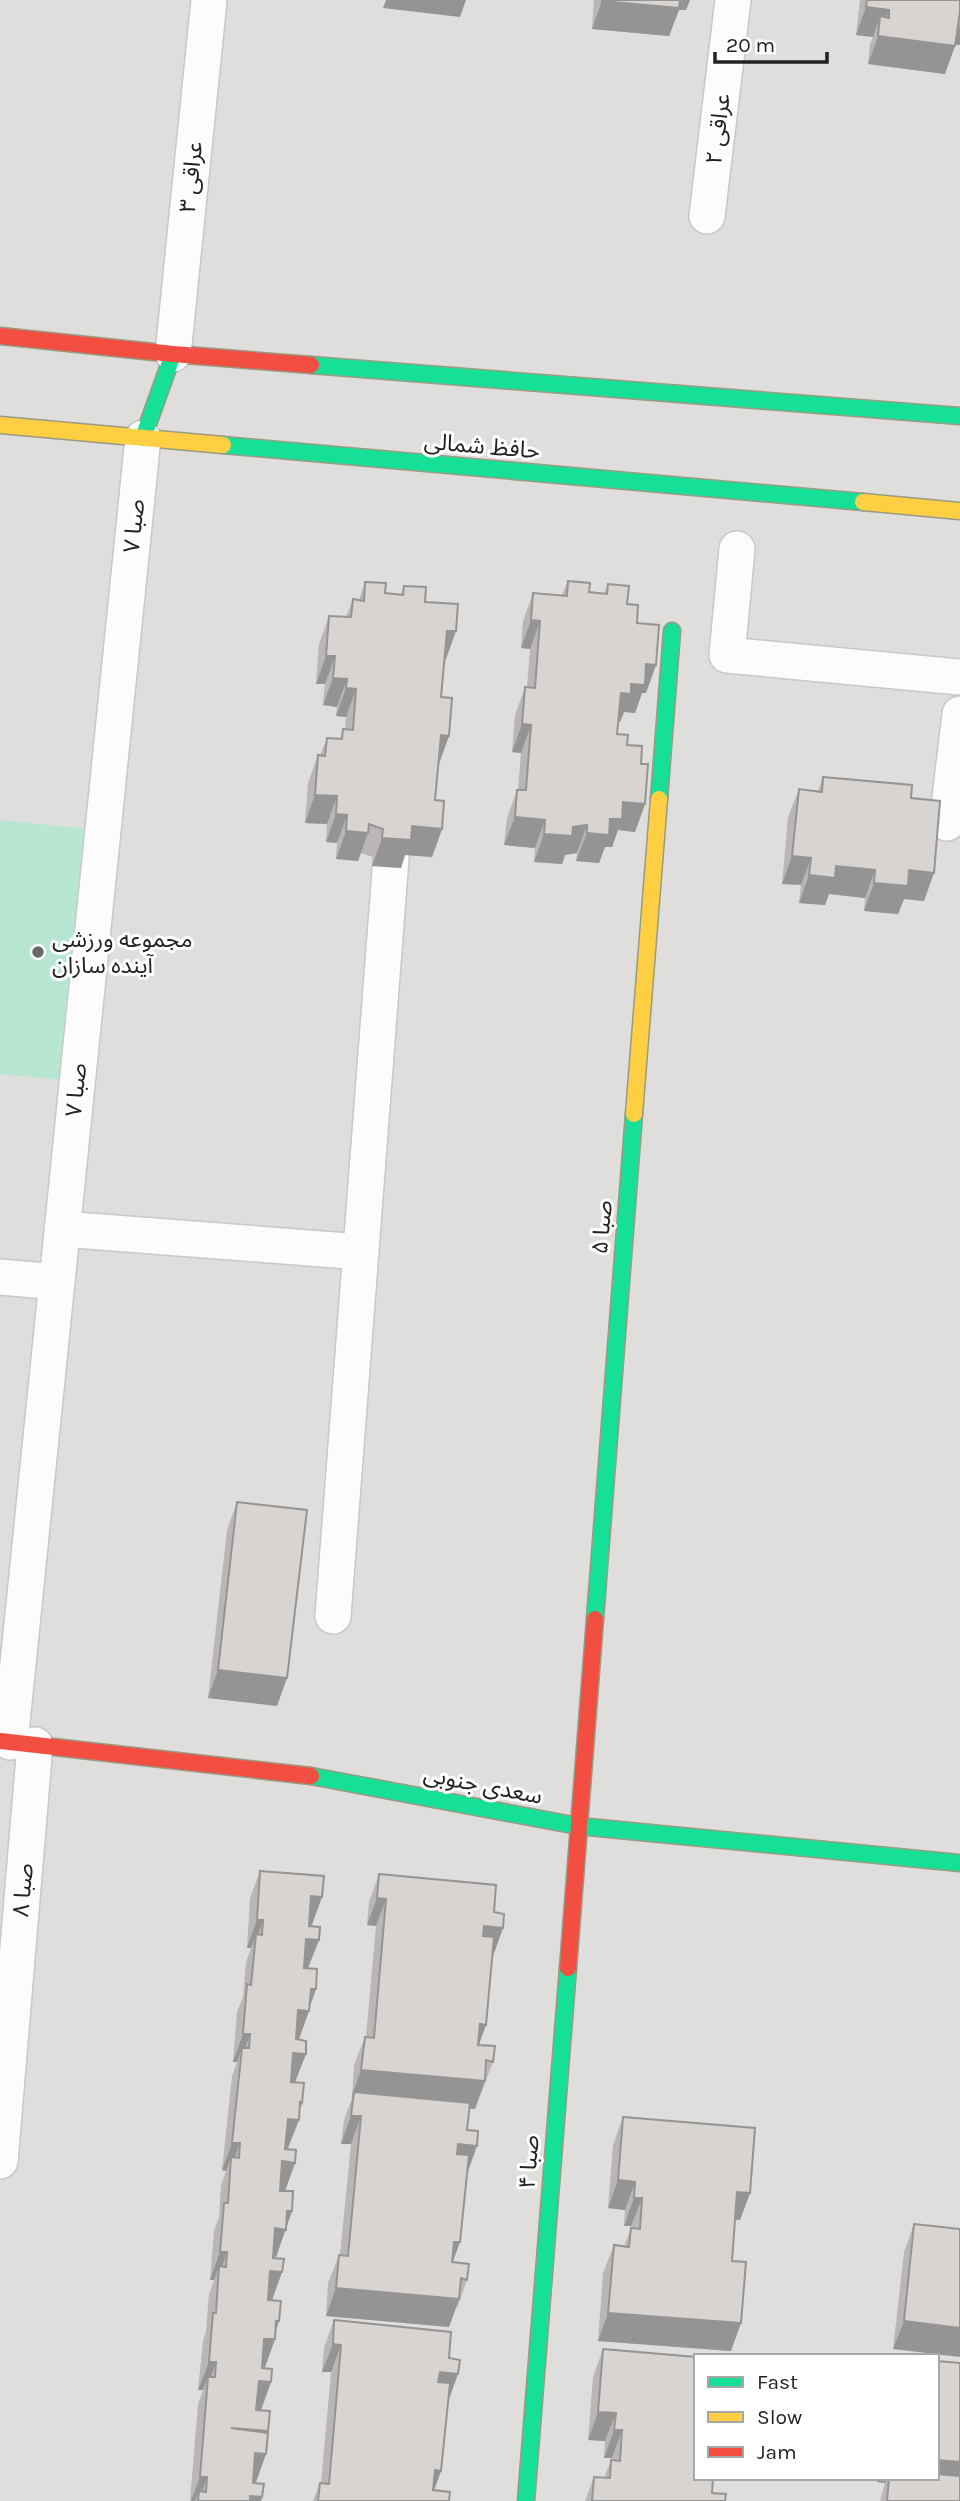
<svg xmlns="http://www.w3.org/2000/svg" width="960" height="2501" font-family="Karla,'Noto Sans Arabic',sans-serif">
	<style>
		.residential { fill: #dfdedc; fill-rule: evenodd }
		.pitch { fill: #b7e6d2 }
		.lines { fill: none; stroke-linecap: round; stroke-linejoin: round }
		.street-casing { stroke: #c9c8c7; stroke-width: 38 }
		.fast-casing { stroke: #999a82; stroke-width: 19 }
		.slow-casing { stroke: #999a82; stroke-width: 19 }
		.jam-casing { stroke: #999a82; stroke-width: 19 }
		.street { stroke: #fdfcfc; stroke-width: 35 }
		.fast { stroke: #16e098; stroke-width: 16 }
		.slow { stroke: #ffcf43; stroke-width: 16 }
		.jam { stroke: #f24e42; stroke-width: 16 }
		.wall { fill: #b9b6b5 }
		.shaded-wall { fill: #969493 }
		.building { fill: #d7d4d2; stroke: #969493; stroke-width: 2 }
		.poi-dot { fill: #6a6968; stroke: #fff; stroke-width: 2.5 }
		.labels { text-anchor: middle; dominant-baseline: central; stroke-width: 6; stroke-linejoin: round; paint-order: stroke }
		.street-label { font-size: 23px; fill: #222; stroke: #fff }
		.poi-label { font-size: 23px; fill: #222; stroke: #fff; text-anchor: start }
	</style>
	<rect width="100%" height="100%" fill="#f0eeeb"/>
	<path class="residential" d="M0 0H960V2501H0ZM696 2356H937V2478H696Z"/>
	<path class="pitch" d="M0 820 88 829 62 1080 0 1074Z"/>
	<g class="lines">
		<g class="street-casing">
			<path id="street" d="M707 216 733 0
				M173 354 209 0
				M737 549 727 655 960 677
				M947 823 960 714
				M62 1229 361 1252
				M0 1277 57 1282
				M333 1616 393 832
				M10 1742 143 438
				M0 2161 35 1745"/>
		</g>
		<g class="fast-casing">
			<path id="fast" d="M311 365 960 416
				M143 438 173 354
				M223 445 863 502
				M659 799 672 631
				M595 1619 634 1114
				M311 1776 578 1826 960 1863
				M526 2501 568 1968"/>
		</g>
		<g class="slow-casing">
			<path id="slow" d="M0 425 223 445
				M863 502 960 511
				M634 1114 659 799"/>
		</g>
		<g class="jam-casing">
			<path id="jam" d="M0 336 173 354 311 365
				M0 1741 311 1776
				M568 1968 595 1619"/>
		</g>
		<use href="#street" class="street"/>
		<use href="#fast" class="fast"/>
		<use href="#slow" class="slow"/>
		<use href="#jam" class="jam"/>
	</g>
	<path class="wall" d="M594 0H690L686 10H679L669 36 592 29Z
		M860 0H960V45H955L945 74 868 64 870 44 873 37 856 35Z
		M568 581 589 592 604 593 608 584 627 604 656 665 646 693H642L635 713 624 712 620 722 619 721 617 734 641 764 645 804 635 832 618 830 612 847H605L599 863 576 861 577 853 565 855 562 864 534 862 535 848 504 845 507 818 517 790H518L521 753 512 752 515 715 525 687H527L530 649 521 648 523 621 533 593 562 595Z
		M365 582 385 593 401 594 404 586 425 602 446 659H445L441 697 439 764 435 800 442 829 432 857 405 855 401 868 372 866 373 857 361 853 358 861 336 859 337 843 326 842 327 824 305 823 308 783 318 755H320L327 738 340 739 343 729H345L346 717 336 716 337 707 323 705 325 684H316L319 644 329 616 346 617 353 599 359 600Z
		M823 777 911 798 924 901 904 899 898 914 864 911 865 898 829 894 825 905 799 903 801 885 782 884 788 817 799 789 818 791Z
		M237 1502 277 1706 208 1698 227 1530Z
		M260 1871 312 1925H309L319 1940 308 1968 316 1989 299 2039H296L306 2054 295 2082 302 2103 288 2148H285L295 2163 285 2191 292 2211 276 2257H273L282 2272 272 2300 279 2321 276 2331 275 2339 265 2367H262L271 2382 261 2410 268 2431 266 2454 256 2482H253L262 2497 261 2501H190L198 2404 203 2390H198L203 2341 206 2331 209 2294 214 2280H210L214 2231 219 2217 221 2185 226 2171 222 2170 232 2076 237 2062H233L237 2012 243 1997 246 1962 251 1948H247L250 1898Z
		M379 1874 494 1912 503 1928 493 1956 479 2045 493 2062 475 2109H469L467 2130V2173L453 2262 467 2280 457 2308H456L449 2327 326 2316 328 2283 339 2255H340L351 2144H341L344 2120 352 2098 354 2065 365 2037H366L376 1926 367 1925 369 1902Z
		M623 2117 750 2193 740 2220H735L732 2261 731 2351 598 2341 603 2273 614 2245 624 2247 631 2228V2226H624L625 2210 608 2208 613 2145Z
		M914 2224 960 2229 893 2349 904 2252Z
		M334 2320 449 2358 448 2401 441 2471 434 2490 449 2501H313L320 2483 321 2484 331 2372H322L324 2348Z
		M603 2349 712 2493 725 2501H585L594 2477 604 2478 611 2460H612V2458H604L605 2441 588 2440 593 2377Z
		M878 2478H937L960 2501H880L885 2483 877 2482Z"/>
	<path class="shaded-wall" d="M386 0H466L460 17 383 8Z
		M690 0 686 10H679L669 36 592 29 602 1Z
		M866 7 889 10 880 37 955 46 945 74 868 64 878 36 880 16 873 37 856 35Z
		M960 24V45L953 44Z
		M531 620 540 621 530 649 521 648Z
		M447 631H456L446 659H437Z
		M326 656H335L325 684H316Z
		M646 664 656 665 646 693H642L635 713 624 712 620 722 611 721 621 693 631 684Z
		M333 678 347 679 337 707 323 705Z
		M346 688 356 689 346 717 336 716Z
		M522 724 531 725 521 753 512 752Z
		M441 735 449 736 439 764Z
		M315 795 337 796 327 824 305 823Z
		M623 802 645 804 635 832 618 830 612 847H605L599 863 576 861 587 833 610 819Z
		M336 814 347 815 337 843 326 842Z
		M515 817 545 820 535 848 504 845Z
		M587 825 577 853 565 855 562 864 534 862 544 834Z
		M412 826 442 829 432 857 405 855 401 868 372 866 382 838Z
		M346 831 368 833 358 861 336 859Z
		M792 856 811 858 801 885 782 884Z
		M836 866 875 870 865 898 829 894 825 905 799 903 809 875Z
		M909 870 934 873 924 901 904 899 898 914 864 911 874 883Z
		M218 1670 287 1678 277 1706 208 1698Z
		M311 1896 322 1897 312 1925 301 1924Z
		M377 1898 386 1899 376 1926 367 1925Z
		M257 1920H263L255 1944 256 1934 251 1948H247Z
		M484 1926 503 1928 493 1956 474 1954Z
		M306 1939 319 1940 308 1968 296 1967Z
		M311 1989H316L308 2011H309L299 2039 288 2038 298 2010Z
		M480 2024 486 2025 476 2053Z
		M243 2034H250L241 2060 242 2048 237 2062H233Z
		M293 2053 306 2054 295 2082 283 2081Z
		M361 2070 485 2081 475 2109 353 2098 354 2092 351 2098Z
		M300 2102 302 2103 296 2120H299L288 2148 277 2147 288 2119Z
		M351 2116H361L351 2144H341Z
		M232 2143H240L230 2169 231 2157 226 2171 222 2170Z
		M458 2144 477 2146 467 2174 448 2172Z
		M282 2161 295 2163 285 2191 272 2189Z
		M618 2180 635 2182 625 2210 608 2208Z
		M737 2192 750 2193 740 2220 727 2219Z
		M634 2198H642L631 2226H624Z
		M287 2211H292L276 2257 265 2256 275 2228Z
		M454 2242H460L450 2270Z
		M220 2252H227L219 2276V2266L214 2280H210Z
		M270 2271 282 2272 272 2300 260 2299Z
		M336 2288 459 2299 449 2327 326 2316Z
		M608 2313 741 2323 731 2351 598 2341Z
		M276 2321H279L273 2339H275L265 2367H254L264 2339Z
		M904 2321 960 2328V2357L893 2349Z
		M333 2344 341 2345 331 2372H322Z
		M209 2362H216L207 2388 208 2377 203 2390H198Z
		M440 2372 458 2374 448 2402 430 2400Z
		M259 2381 271 2382 261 2410 249 2409Z
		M598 2412 616 2413 605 2441 588 2440Z
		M231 2428 268 2431 260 2454H266L256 2482 245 2481Z
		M614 2430H622L612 2458H604Z
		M937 2460 960 2462V2491L937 2478Z
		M435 2470 441 2471 431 2499Z
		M200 2477H207L199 2501V2491L195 2501H191Z
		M879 2478H887L885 2483 877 2482Z
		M250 2496 262 2497 261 2501H248Z"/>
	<path class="building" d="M602 0H680L679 8 602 1Z
		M867 0H960V12L955 46 878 36 880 16 889 18V10L866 7Z
		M568 581 590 583 589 592 607 594 608 584 629 586 627 604 638 605 637 623 659 625 656 665 646 664 645 685 631 684V694L621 693 617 734 628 735 627 745 642 746 641 764H648L645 804 623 802 622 819H610L609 835 587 833V825L573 827 572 836 544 834 545 820 515 817 517 790H526L531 725 522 724 525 687 535 688 540 621 531 620 533 593 567 596Z
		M365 582 386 583 385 593 403 595 404 586 426 587 425 602 458 604 456 631H447L441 697 452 698 449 736 441 735 435 800 444 801 442 829 412 826 411 840 382 838 383 829 369 824 368 833 346 831 347 815 336 814 337 796 315 795 318 755 325 756 327 738 342 739 343 729 353 730 356 689 346 688 347 679 333 678 335 656H326L329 616 351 617 353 599 364 601Z
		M823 777 912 785 911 798 940 801 934 873 909 870 908 886 874 883 875 870 836 866 835 878 809 875 811 858 792 856 799 789 822 792Z
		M237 1502 307 1510 287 1678 218 1670Z
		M260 1871 324 1876 322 1897 311 1896 309 1926 320 1927 319 1940 306 1939 304 1968 317 1969 316 1989H311L309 2011 298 2010 296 2039 306 2041V2054L293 2053 291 2082 304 2083 302 2103 300 2102 299 2120 288 2119 285 2149 296 2150 295 2163 282 2161 280 2191H293L292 2211H287L286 2230 275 2228 273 2258 284 2259 282 2272 270 2271 268 2300 281 2301 279 2321H276L275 2339H264L262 2368 272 2369 271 2382 259 2381 256 2410 270 2411 268 2431 231 2428 268 2433 266 2454 255 2453 253 2483 264 2484 262 2497 250 2496V2501H198L199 2491 206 2492 207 2477H200L208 2377H215L216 2362H209L213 2313H216L219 2266 226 2267 227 2252H220L224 2203H228L231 2157 239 2158 240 2143H232L242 2048H249L250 2034H243L247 1984 251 1985 256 1934 262 1935 263 1920H257Z
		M379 1874 496 1885 494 1912 504 1914 503 1928 484 1926 483 1936 494 1937 486 2025 480 2024 478 2045 495 2046 493 2062 486 2060 485 2081 361 2070 365 2037 374 2038 386 1899 377 1898Z
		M354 2092 470 2103 467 2130 478 2131 477 2146 458 2144 457 2154 469 2155 460 2242H454L452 2262 469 2264 467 2280 461 2278 459 2299 336 2288 339 2255 348 2256 361 2116H351Z
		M623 2117 755 2128 750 2193 737 2192 732 2261 746 2262 741 2323 608 2313 614 2245 629 2247 631 2228 640 2229 642 2198H634L635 2182 618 2180Z
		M914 2224 960 2229V2328L904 2321Z
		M334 2320 451 2332 449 2358 460 2360 458 2374 440 2372 438 2382 450 2383 441 2471 435 2470 433 2490 450 2492 449 2501H318L320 2483 329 2484 341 2345 333 2344Z
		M603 2349 696 2357V2478H713L712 2493 726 2494 725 2501H592L594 2477 610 2478 611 2460 620 2461 622 2430H614L616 2413 598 2412Z
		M937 2361 960 2363V2462L937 2460Z
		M937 2474 960 2476V2501H887L889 2478H937Z"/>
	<circle class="poi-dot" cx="38" cy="952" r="7"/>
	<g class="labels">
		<g class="street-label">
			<text transform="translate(718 129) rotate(-83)">عراقی ۲</text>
			<text transform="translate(191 177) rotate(-84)">عراقی ۳</text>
			<text transform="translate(482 446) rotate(5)">حافظ شمالی</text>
			<text transform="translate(134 526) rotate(-84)">صبا ۷</text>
			<text transform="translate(76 1090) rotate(-84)">صبا ۷</text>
			<text transform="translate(602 1227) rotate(-85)">صبا ۵</text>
			<text transform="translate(483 1785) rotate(11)">سعدی جنوبی</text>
			<text transform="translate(23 1890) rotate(-85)">صبا ۸</text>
			<text transform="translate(529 2162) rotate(-86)">صبا ۴</text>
		</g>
		<g class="poi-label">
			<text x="52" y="939">مجموعه ورزشی<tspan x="52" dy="26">آینده سازان</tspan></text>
		</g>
	</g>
	<rect x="694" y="2354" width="245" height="126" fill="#ffffff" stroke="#a7a7a7" stroke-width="2"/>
	<rect x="708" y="2377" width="35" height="10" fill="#16e098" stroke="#a7a7a7" stroke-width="2"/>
	<text x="757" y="2389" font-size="21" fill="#222222">Fast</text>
	<rect x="708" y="2412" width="35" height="10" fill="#ffcf43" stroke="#a7a7a7" stroke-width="2"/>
	<text x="757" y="2424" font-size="21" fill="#222222">Slow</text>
	<rect x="708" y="2447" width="35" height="10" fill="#f24e42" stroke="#a7a7a7" stroke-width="2"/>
	<text x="757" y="2459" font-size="21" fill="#222222">Jam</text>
	<path d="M715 52v10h112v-10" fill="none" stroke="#222222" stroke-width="3.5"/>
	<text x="726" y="52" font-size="21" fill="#222222" stroke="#ffffff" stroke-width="5" paint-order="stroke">20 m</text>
</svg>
